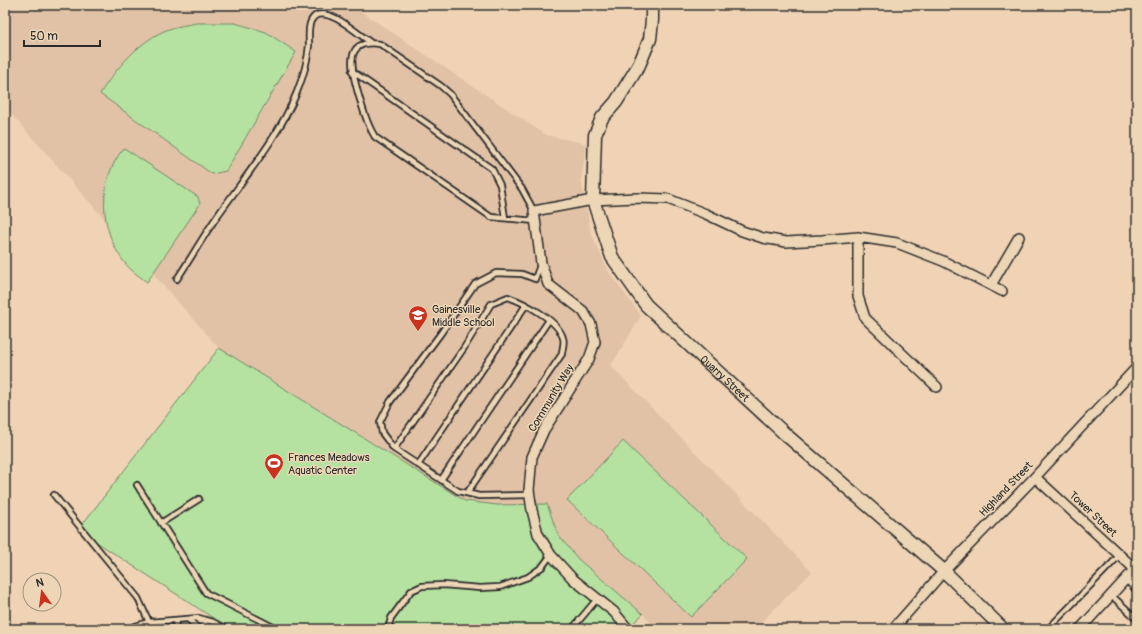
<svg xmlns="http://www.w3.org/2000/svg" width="1142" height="634" font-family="Pangolin,sans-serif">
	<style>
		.built { fill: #e1c2a7 }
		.green { fill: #b5e2a0; stroke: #708666 }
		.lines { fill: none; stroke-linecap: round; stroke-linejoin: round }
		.lane-casing { stroke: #2b2b2b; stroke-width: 8 }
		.street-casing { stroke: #2b2b2b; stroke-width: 12 }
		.secondary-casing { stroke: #2b2b2b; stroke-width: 15 }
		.lane { stroke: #edd6b6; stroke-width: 4.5 }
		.street { stroke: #edd6b6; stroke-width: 9 }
		.secondary { stroke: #edd6b6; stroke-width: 12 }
		.labels { text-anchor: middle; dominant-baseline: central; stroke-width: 3; stroke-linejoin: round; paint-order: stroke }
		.poi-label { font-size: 11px; fill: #2b2b2b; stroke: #edd6b6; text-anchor: start }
		.street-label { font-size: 11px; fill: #2b2b2b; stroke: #edd6b6 }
	</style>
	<rect width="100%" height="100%" fill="#f0d3b5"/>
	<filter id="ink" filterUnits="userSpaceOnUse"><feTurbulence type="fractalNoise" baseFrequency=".025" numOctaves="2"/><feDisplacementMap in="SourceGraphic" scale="8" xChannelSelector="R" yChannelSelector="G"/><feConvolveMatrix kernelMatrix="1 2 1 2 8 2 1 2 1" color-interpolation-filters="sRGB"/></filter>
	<g filter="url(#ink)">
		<path class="built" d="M9 5H351L546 135 587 144 581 180 591 232 607 269 641 316 611 366 812 572 754 629H656L643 614 578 559 558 535 547 504 497 505 465 501 219 348 5 107V8Z"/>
		<path class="green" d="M196 23H235L266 32 296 52 226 171 212 174 100 94C115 69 141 39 169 29 177 26 188 25 196 23Z
			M124 148 198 197 200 204 147 282C139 276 130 270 124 262 99 229 97 180 124 148Z
			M219 348 465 501 497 505 547 504 558 535 578 559 643 614 627 629H230L78 530Z
			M623 441 747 559 691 617 567 500Z"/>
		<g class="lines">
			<g class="lane-casing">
				<path id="lane" d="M352 71 492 169 500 185 505 218
					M534 211 522 189 450 94 441 86 380 44C342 38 352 70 358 93 363 109 366 123 375 137L491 217 535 221
					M177 279C191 258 204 235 218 215 245 177 280 135 297 92 303 77 308 60 309 45 309 36 307 22 315 16 329 7 358 34 370 42
					M394 449 464 348 491 304 508 297C525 303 558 320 563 338 565 342 562 349 562 354L467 493
					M418 465 526 305
					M441 480 549 320
					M137 485 206 593 277 629
					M54 495 138 598 149 622 125 629
					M530 495 479 496 458 491 394 449 382 433 380 422 390 402 441 333 475 284 496 273 522 274 535 279 540 265
					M161 523 199 499
					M1125 579 1137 591
					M1111 595 1137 619
					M189 620 199 629
					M199 621 212 629
					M149 622 199 618 213 622 226 629
					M175 629 176 620
					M388 629 391 618 411 591 422 586 443 585 480 588 500 587 528 577 542 567 551 555
					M572 629 597 599
					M1048 629 1120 555"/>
			</g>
			<g class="street-casing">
				<path id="street" d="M858 237V296L865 318 937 387
					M991 285 1019 237
					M1035 477 1137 571
					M628 629 614 612 573 579 551 555 538 534 532 510 529 490 532 457 544 430 589 359 595 342 591 324 583 311 548 284 541 263 534 211 593 200 637 198 668 199 706 214 742 231 763 238 786 242 822 240 858 237 897 243 943 261 1002 291
					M893 629 944 571 1035 477 1137 367
					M1080 629 1135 569"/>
			</g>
			<g class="secondary-casing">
				<g id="secondary">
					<path id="s1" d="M652 5V20L650 39 639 65 616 102 602 118 595 135 593 200 612 257 646 305 785 434 944 571 1003 629"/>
				</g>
			</g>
			<use href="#lane" class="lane"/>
			<use href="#street" class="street"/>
			<use href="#secondary" class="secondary"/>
		</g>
	</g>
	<defs>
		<g id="school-pin" transform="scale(1)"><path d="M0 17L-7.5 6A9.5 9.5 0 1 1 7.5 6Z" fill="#c8321e" stroke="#edd6b6"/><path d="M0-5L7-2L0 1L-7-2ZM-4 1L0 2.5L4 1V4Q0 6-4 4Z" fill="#fff"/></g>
		<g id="stadium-pin" transform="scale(1)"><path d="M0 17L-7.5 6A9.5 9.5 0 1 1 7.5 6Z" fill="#c8321e" stroke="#edd6b6"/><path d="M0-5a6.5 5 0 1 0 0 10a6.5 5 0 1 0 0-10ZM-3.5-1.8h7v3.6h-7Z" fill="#fff"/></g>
	</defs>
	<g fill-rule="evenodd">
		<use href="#school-pin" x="418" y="315"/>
		<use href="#stadium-pin" x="274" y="463"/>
	</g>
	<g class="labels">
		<g class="poi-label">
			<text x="432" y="309">Gainesville<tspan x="432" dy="13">Middle School</tspan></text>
			<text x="288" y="457">Frances Meadows<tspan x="288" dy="13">Aquatic Center</tspan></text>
		</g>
		<g class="street-label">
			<text stroke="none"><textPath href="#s1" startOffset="437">Quarry Street</textPath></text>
			<text transform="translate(551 398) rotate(-59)">Community Way</text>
			<text transform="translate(1006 489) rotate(-46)">Highland Street</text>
			<text transform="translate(1093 514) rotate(43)">Tower Street</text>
		</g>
	</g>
	<rect width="1142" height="634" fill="none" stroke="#edd6b6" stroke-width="20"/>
	<rect x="10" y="10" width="1122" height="614" fill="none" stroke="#2b2b2b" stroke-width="1.5" filter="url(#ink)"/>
	<g transform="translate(42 592) rotate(346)"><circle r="19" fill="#edd6b6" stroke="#9f927e"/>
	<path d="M0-3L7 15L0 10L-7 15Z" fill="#c8321e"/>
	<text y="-6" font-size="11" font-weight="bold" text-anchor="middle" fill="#2b2b2b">N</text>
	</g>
	<path d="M24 40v6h76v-6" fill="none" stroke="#2b2b2b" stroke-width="2"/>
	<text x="30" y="40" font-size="12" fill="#2b2b2b" stroke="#edd6b6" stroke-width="3" paint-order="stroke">50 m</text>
</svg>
